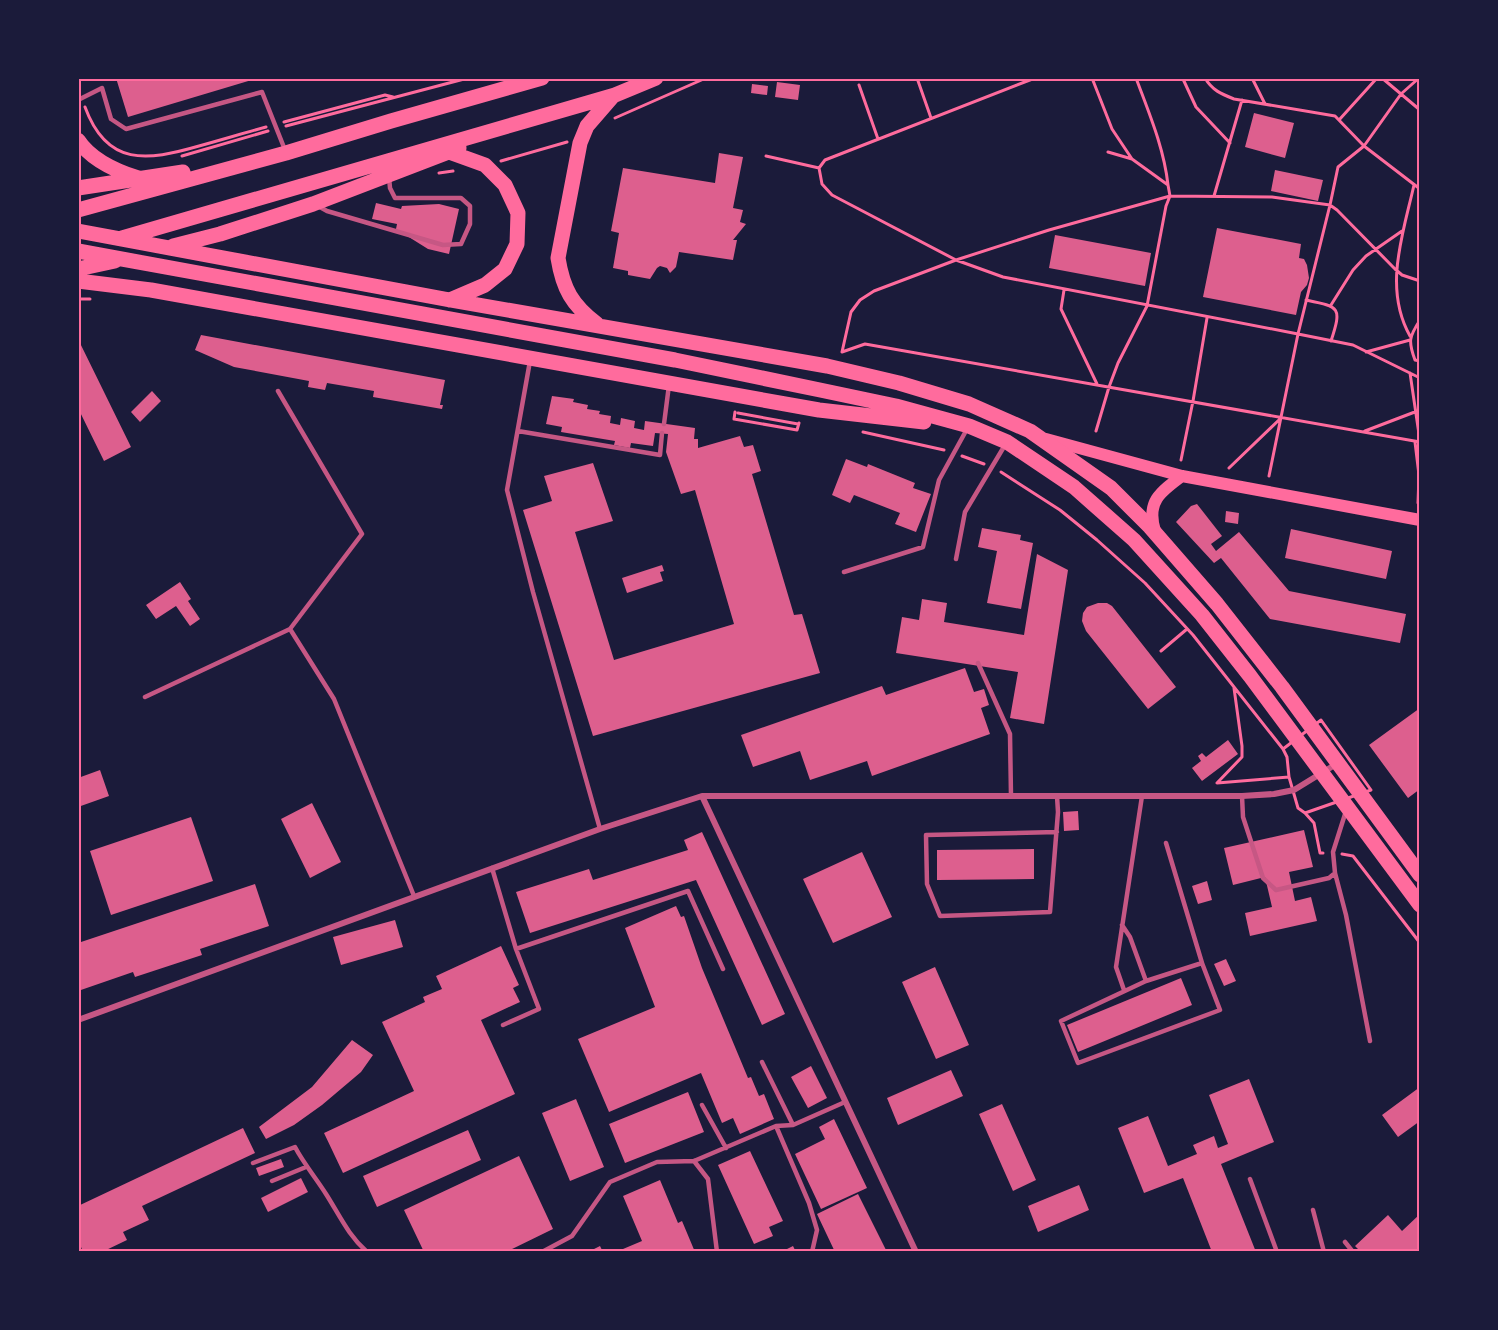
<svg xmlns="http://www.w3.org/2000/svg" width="1498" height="1330" font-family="Rubik,sans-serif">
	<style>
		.building { fill: #dd5f8e }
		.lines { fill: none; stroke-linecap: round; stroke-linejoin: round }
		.path { stroke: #ff6b9d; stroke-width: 3 }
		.service { stroke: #c65784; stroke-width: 4.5 }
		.minor { stroke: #c65784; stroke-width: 6 }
		.secondary { stroke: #ff6b9d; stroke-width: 12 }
		.primary { stroke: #ff6b9d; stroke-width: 15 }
		.neatline { fill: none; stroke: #ff6b9d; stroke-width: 2 }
	</style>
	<rect width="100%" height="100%" fill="#1b1b3a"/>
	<path class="building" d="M116 78H255V79L128 117Z
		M777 82 800 85 798 100 775 97Z
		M752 84 768 86 767 95 751 93Z
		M1254 113 1294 123 1285 158 1245 147Z
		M719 153 743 157 733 208 743 210 740 222 746 224 733 240H737L733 260 679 252 676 267 670 273 667 268 660 266 657 268 650 279 628 275V271L613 268 619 233 611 231 623 168 715 183Z
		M1275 170 1323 180 1318 201 1271 191Z
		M376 203 401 209 402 206 439 204 459 209 449 254 428 249 396 229 397 224 372 219Z
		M1217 228 1301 244 1299 258 1304 259 1307 265 1309 278 1307 285 1301 292 1296 315 1203 297Z
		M1055 235 1151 253 1145 286 1049 268Z
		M201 335 445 380 440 405H443L442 409 373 397 374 391 327 383 325 390 308 387 309 381 234 367 195 350Z
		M78 339 131 447 104 461 78 408Z
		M152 391 161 401 140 422 131 412Z
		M552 396 574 399 573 402 588 405 587 409 600 411 599 414 611 416 610 423 620 425 621 418 635 421 634 428 644 430 645 421 695 428 694 439H698V448L740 436 744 447 753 445 761 471 752 474 794 615 802 614 820 673 593 736 523 510 552 501 544 476 593 463 613 521 575 532 614 660 734 624 695 490 681 494 666 452 668 434 655 433 653 446 631 443 630 448 614 445 615 441 561 432 562 427 546 424Z
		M846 459 867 467 868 464 915 483 913 488 931 494 916 532 895 524 900 513 854 495 850 503 832 495Z
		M1197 504 1222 536 1211 544 1216 551 1239 532 1289 591 1406 614 1400 643 1270 619 1221 558 1214 563 1176 522 1191 506Z
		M1226 511 1239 513 1238 524 1225 522Z
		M982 528 1021 535 1020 540 1033 543 1021 609 987 603 997 551 978 547Z
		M1291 529 1392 551 1386 579 1285 558Z
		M1037 554 1068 570 1044 724 1010 718 1018 672 896 653 902 617 919 620 922 599 947 603 944 622 1024 635Z
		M662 565 664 571 660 572 663 581 627 593 622 578Z
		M180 582 191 599 188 601 200 619 190 626 176 606 156 619 146 605Z
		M1098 603H1107L1112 606 1176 687 1148 709 1086 631 1082 621 1083 613 1087 607Z
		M965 668 974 692 984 689 989 705 981 708 990 734 872 776 867 761 810 780 800 751 753 767 741 735 882 686 886 695Z
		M1420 708V789L1408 798 1369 745Z
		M1228 740 1238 754 1202 781 1192 768 1201 761 1198 756 1202 753 1206 757Z
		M100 770 109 796 78 807V778Z
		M312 803 341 862 310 878 281 819Z
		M1078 811 1079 830 1064 831 1063 812Z
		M191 817 213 881 111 915 90 851Z
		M1304 830 1313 867 1289 872 1295 901 1311 897 1317 921 1250 936 1245 913 1272 907 1265 877 1233 885 1224 848Z
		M702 832 785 1014 762 1025 696 880 530 933 516 892 589 869 593 880 688 850 684 840Z
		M1034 849V879L937 880V850Z
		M862 852 892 917 833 943 803 879Z
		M1207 881 1212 900 1198 904 1192 886Z
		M255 884 269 926 200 949 202 955 135 977 133 972 78 991V943Z
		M676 906 681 917 684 916 702 968 748 1078 751 1077 759 1096 764 1094 774 1119 740 1134 733 1118 722 1123 701 1073 609 1112 578 1039 655 1007 625 928Z
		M395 920 403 947 341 965 333 937Z
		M501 946 519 985 513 988 520 1002 481 1020 515 1094 343 1173 324 1133 414 1091 382 1022 425 1002 423 997 442 989 436 976Z
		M1226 959 1236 981 1224 986 1214 964Z
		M935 967 969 1045 936 1059 902 982Z
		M1181 978 1192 1005 1078 1052 1067 1025Z
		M352 1040 373 1055 361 1072 322 1105 294 1125 266 1139 259 1127 312 1087Z
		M811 1066 827 1098 808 1108 791 1077Z
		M951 1070 963 1096 898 1125 887 1098Z
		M1249 1079 1274 1142 1221 1164 1256 1252H1212L1183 1178 1144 1193 1118 1128 1148 1116 1168 1166 1197 1154 1193 1145 1214 1136 1218 1148 1228 1144 1209 1095Z
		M1420 1087V1121L1398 1137 1382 1115Z
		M688 1092 704 1132 625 1163 609 1124Z
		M576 1099 604 1167 570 1181 542 1113Z
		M1002 1104 1036 1180 1013 1191 979 1114Z
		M834 1119 867 1188 821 1209 795 1154 825 1139 819 1127Z
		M243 1128 255 1153 142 1206 149 1220 123 1232 127 1240 102 1252H83L81 1247 78 1249V1206Z
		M468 1130 481 1160 377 1207 363 1176Z
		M750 1151 783 1221 769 1227 773 1236 754 1244 718 1165Z
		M519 1156 553 1229 506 1252H424L404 1210Z
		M281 1159 284 1167 259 1176 256 1168Z
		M301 1178 308 1192 268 1212 261 1198Z
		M660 1180 678 1223 682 1221 695 1252H625L623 1249 642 1241 623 1196Z
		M1079 1185 1089 1210 1038 1232 1028 1206Z
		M858 1194 887 1252H835L817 1214Z
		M1420 1214V1252H1361L1355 1246 1388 1215 1402 1231Z
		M600 1246 603 1252H588Z
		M793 1246 796 1252H781Z"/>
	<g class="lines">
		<path class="path" d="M917 78 931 118
			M1035 78 825 160 819 168 822 184 832 195 956 260 1003 277 1298 334 1269 476
			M1092 78 1112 129 1132 159 1168 185 1170 196 1166 206 1147 306 1118 363 1109 387 1096 431
			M1136 78C1149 113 1164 148 1168 185
			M1205 78C1212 90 1221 94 1234 99L1335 116 1364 146 1420 189
			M1252 78 1265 104
			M1382 78 1420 110
			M1419 78 1401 94 1364 146 1338 167 1330 205 1337 210 1395 269 1402 275 1420 281
			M1183 79 1196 107 1230 143
			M859 85 878 139
			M85 107C107 167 147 161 199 146 221 140 244 133 266 127
			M615 118 706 78
			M1339 120 1377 78
			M284 122 385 95 393 97
			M286 126 468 78
			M1108 152 1132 159
			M182 156 268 131
			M766 156 819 168
			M501 161 567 142
			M439 173 453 171
			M1214 196 1242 100
			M1064 290 1061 309 1097 384
			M78 299H90
			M1306 300C1340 307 1342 307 1331 341
			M1331 305 1353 270 1366 256 1402 231
			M1420 320C1409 337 1408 341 1415 360L1420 361
			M1410 336C1383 288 1403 234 1414 185
			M842 352 851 312 860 300 874 291 956 260 1049 230 1170 196 1272 197 1330 205 1298 334 1353 345 1420 378
			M842 352 865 344 1420 442
			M1366 352 1410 340
			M1410 373 1420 441
			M735 412 734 419 797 430 799 423
			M738 413 798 424
			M1365 431 1420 410
			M863 432 944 450
			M1415 442 1419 475 1418 503
			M962 456 984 464
			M1181 460 1193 401 1207 318
			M1229 468 1281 418
			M1001 472 1060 510 1097 540 1145 583 1193 635 1283 749
			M1161 651 1187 629
			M1234 688 1242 746V757L1217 783 1289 777
			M1321 720 1371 790 1305 813 1298 808 1289 777 1287 757 1283 749Z
			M1305 813 1314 823 1320 853H1323
			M1342 854 1353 856 1420 943"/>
		<path class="service" d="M78 100 102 88 111 119 126 129 262 92 285 150
			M318 206 327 211 443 245 461 244 470 224V206L461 198H395L390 188 389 177
			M530 361 507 490 533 592 600 829
			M278 391 362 534 290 629 334 699 414 896
			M664 424 669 385
			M518 431 660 455 662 433
			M956 559 965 512 1005 445
			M844 572 923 547 939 480 967 429
			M978 663 1010 734 1011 796
			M145 697 290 629
			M1242 796 1243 817 1263 878 1276 890 1329 878 1335 873 1333 852 1346 811
			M1057 832 926 835 927 884 940 916 1050 912 1058 812 1057 796
			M1166 843 1202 963 1146 981 1061 1021 1078 1063 1220 1010 1202 963
			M492 868 516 949 539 1009 503 1025
			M1335 873 1346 915 1370 1041
			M1122 925 1130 937 1146 981
			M516 949 688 891 723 969
			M1124 990 1116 967 1142 796
			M762 1062 793 1125
			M702 1105 726 1148
			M776 1126 809 1203 817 1230 812 1252
			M694 1161 708 1179 717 1252
			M253 1163 295 1147C304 1164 316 1178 326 1194 340 1216 348 1235 367 1252
			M1250 1179 1277 1252
			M272 1181 306 1167
			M1313 1210 1324 1252
			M1345 1242 1353 1252
			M542 1252 572 1236 610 1182 657 1162 694 1161 776 1126 793 1125 845 1102"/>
		<path class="minor" d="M702 796 916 1252
			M78 1020 600 829 702 796H1242L1274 794 1294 790 1338 763"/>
		<path class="secondary" d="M1046 439 1182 476 1420 520
			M1155 531C1146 502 1160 492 1182 476"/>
		<path class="primary" d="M78 140C91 160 116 171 138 178
			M449 152 485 165 505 185 518 213 517 244 505 269 485 285 450 300
			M78 188 183 172
			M78 210 286 153 391 121 542 78
			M78 231 450 300 827 366 899 383 969 404 1030 431 1111 488 1150 527 1217 604 1282 687 1420 875
			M122 238 615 95 656 78
			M173 246 220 234 313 204 459 148
			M78 251 675 360 820 390 896 406 969 426 1007 442 1074 487 1134 540 1202 615 1250 676 1420 905
			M78 269 115 261
			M78 281 151 290 819 410 924 422
			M597 324C572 305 563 289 558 258L580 143 587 126 613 96"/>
	</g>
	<rect width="1498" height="1330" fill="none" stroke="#1b1b3a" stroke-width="159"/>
	<rect x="80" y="80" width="1338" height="1170" class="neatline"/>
</svg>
